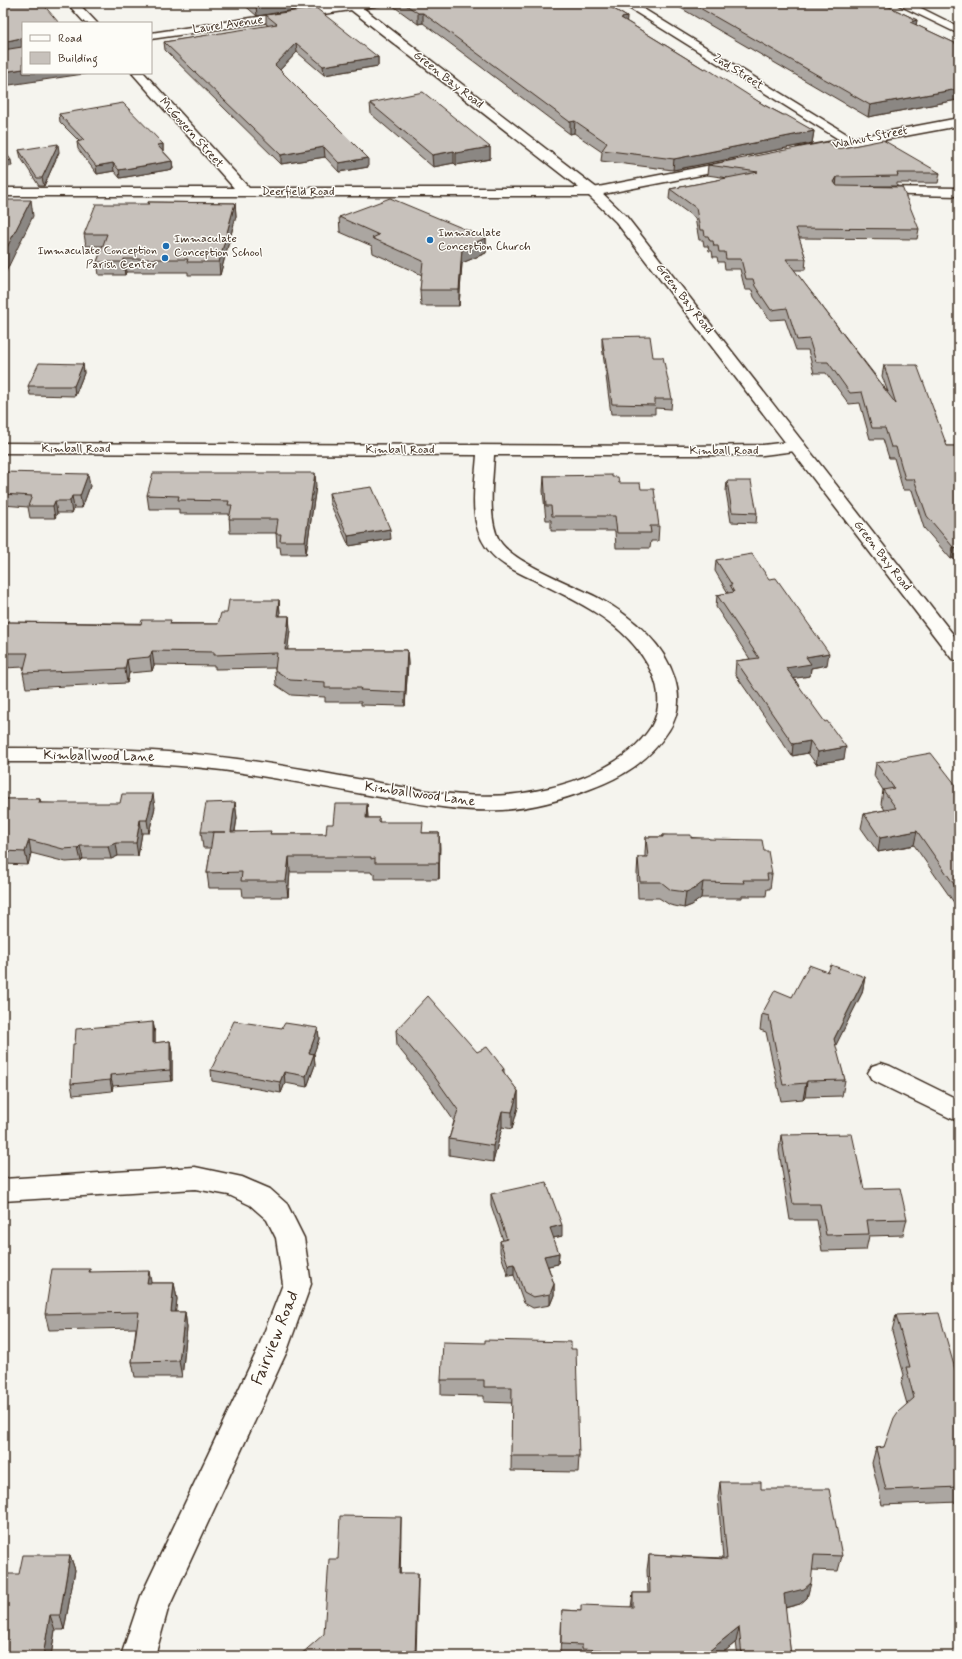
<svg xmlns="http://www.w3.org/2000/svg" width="962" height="1659" font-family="Mynerve,sans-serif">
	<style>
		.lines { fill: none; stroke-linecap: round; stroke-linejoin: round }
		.street-casing { stroke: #3b2a1e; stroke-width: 3 }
		.secondary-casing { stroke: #3b2a1e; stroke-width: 3 }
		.street { fill: #fdfcf7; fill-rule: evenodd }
		.secondary { fill: #fdfcf7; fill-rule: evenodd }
		.wall { fill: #aba6a1; stroke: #3b2a1e }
		.shaded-wall { fill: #8b8783; stroke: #3b2a1e }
		.building { fill: #c7c1bb; stroke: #3b2a1e }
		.poi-dot { fill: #1f6fb2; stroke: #fdfcf7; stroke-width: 1.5 }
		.labels { text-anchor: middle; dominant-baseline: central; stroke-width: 3; stroke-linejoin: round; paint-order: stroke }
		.far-street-label { font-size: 12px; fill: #3b2a1e; stroke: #fdfcf7 }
		.far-poi-label { font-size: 12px; fill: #3b2a1e; stroke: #fdfcf7; text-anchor: start }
		.street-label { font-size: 14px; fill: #3b2a1e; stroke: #fdfcf7 }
		.near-street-label { font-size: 17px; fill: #3b2a1e; stroke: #fdfcf7 }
	</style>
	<rect width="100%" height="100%" fill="#f5f4ee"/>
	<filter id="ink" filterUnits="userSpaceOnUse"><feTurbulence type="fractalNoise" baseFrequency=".025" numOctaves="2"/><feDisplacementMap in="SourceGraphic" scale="8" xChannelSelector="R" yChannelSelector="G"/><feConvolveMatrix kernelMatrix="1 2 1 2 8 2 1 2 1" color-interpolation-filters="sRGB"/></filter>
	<g filter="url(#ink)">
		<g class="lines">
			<g class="street-casing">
				<path id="street" d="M67 3H78L97 23H85Z
					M621 3H634L853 138 959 118V126L802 155 797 154 796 151 797 148 840 140Z
					M132 73H144L249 188H593L737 160 742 161 744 164 742 167 737 168 593 196H3V188H234Z
					M874 187 959 188V196L869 194 867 191 869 188Z
					M797 441 803 442 805 446 803 450 763 455H494C493 480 487 517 499 540 512 563 575 585 600 599 617 608 633 620 647 634 671 658 690 698 669 730 650 760 623 777 590 789 562 800 532 808 502 810 461 812 420 804 380 797 327 788 275 777 222 770 149 761 76 762 3 762V748C81 748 159 748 237 759 285 765 332 775 380 783 433 793 487 802 540 790 580 782 628 763 651 727 661 710 660 690 652 673 629 623 578 602 532 579 515 571 497 563 486 547 468 521 475 484 477 455L3 453V443L687 446 763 445Z
					M881 1063 890 1066 959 1100V1121L950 1118 872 1080 868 1073 872 1066Z
					M195 1167 242 1177 270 1189 287 1204 304 1238 311 1284 287 1351 168 1609 155 1656H121L141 1596 257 1351 283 1284 276 1238 267 1220 250 1205 229 1195 195 1189 3 1201V1179Z"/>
			</g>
			<g class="secondary-casing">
				<path id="secondary" d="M344 3H381L380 5 363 8 598 189 626 216 959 642V661L952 659 616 222 588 195 351 10 151 39V33L345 4Z
					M898 3H911L959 27V34L899 5Z"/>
			</g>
			<use href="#street" class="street"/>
			<use href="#secondary" class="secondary"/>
		</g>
		<path class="wall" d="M242 3H306V8L257 16Z
			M389 3H604L627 17 626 21 704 69 764 105 814 131 812 143 673 170 601 161 602 152 574 133 570 134 423 23 418 24Z
			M672 3H881L917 20 916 25 959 45V104L957 100 868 117Z
			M266 15 378 57V66L324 75 297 52 280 70 368 167 339 172 325 157 281 164 165 50 164 42 269 26 266 24Z
			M370 103 490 147V159L456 165 454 163 433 167 371 114Z
			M59 114 163 144V151L172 161 173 169 120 178 114 171 97 174 78 149 77 142 79 141 60 122Z
			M838 149 940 173 938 183H897V186H871L919 229 917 239 799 238 806 259 805 270H794L888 392 882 376 884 365 947 446H959V565L953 558 951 559 924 528 912 490H903L894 458H889L883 439H870L860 403 849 404 826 373H814L808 350H796L785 319 770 320 754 297 752 290H745L740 269H725L724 262H718L717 257H713L712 251H709L708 246H704L703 240H699L695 218 669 199 670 189 728 178 707 175 708 165Z
			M19 150 59 152 44 186H39L21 158Z
			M148 202 235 203 236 216 220 275H188V272H126L125 275H99L97 262 103 246H86L84 234 148 204Z
			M339 217 486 238V253L462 263 459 306H421L420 290 422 275 373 253 372 246 340 232Z
			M602 337 653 357 672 399 671 409 655 408V414H611L602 346Z
			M83 364 84 373 75 396 30 395 28 386Z
			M3 472 90 486 82 508H74L72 513H57L55 518H30L28 507 3 505Z
			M544 476 612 477 619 483 641 489 659 526 658 541H651L650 548H616L615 531H551V520H546L543 491Z
			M727 481 757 513 756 523 731 522 726 491Z
			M316 486 306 554H281L280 547H277L276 533H230L229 514H179V509H149L147 495Z
			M329 493 391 539 349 546 330 503Z
			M716 560 827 665 811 668 810 676 794 678 844 759 816 764 808 753 792 756 735 674 736 661 750 659 716 607 717 595 728 593 715 571Z
			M279 600 280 614V616H289L290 630 287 650H407L408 664 405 706 361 705V702H325V697L291 695 276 685 275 670V668L215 669V666L154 665 152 671 129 673 127 683 26 688 23 673 24 667 3 668V622L218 624 227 613Z
			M876 763 959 789V903L955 904 914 845 878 852 861 828 864 814 885 810 881 804 883 790 874 776Z
			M3 799H40L41 803 155 807 149 833H142L138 856H118L111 859H83L81 861 66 862 31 853 28 865 3 864Z
			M235 802 237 818 235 832 271 834H326L333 824 367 804 368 818H379V822L423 833H439V879H375V874H372L371 872H290L288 897H243L242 888H209L207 873 211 848H203L201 832Z
			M663 835 709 839 764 851 772 874 770 889H767L766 896H742V898H701L692 905 684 908 670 905 659 898H638L637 873 638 857H645V853L646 837H663Z
			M959 968V983L956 979Z
			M865 977 862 993 835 1046 845 1080 842 1096 805 1097 803 1099 781 1101 766 1032 760 1030 762 1014 792 997Z
			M153 1022 155 1033V1043L170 1041 172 1052V1081L113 1086 112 1091 73 1095 71 1084 75 1044Z
			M282 1028H318L319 1039 314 1053V1054L315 1065 307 1087 285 1083 281 1093 212 1081 211 1070Z
			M396 1030 477 1052 504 1069V1073L518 1091V1107L512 1129 502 1127 493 1162 449 1155V1139L454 1121 429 1085 397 1046Z
			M781 1135 864 1189 907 1219 903 1235 869 1236 866 1250 822 1251 817 1220H790L779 1151Z
			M491 1194 562 1236 553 1238 559 1253 558 1264 548 1266 554 1284V1295L550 1305 533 1308 524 1303 514 1275 508 1276 500 1252V1241L503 1240 491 1205Z
			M90 1269V1272L152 1283H174L177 1299 175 1312H185L187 1328 182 1377H135L132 1362 136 1328 49 1330 45 1314Z
			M896 1315 959 1383V1502L882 1505 872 1463 876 1448 884 1447 907 1404 901 1383 904 1375 892 1331Z
			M571 1349 579 1456 578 1472 511 1471 512 1403 484 1402V1396L441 1395V1380Z
			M720 1482 761 1489 842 1556 838 1571 812 1570 807 1598 800 1604 785 1608 791 1656H738L736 1642 719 1656H560L562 1610 581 1611 631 1607 633 1593H648L647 1570 649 1555 723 1558 718 1497Z
			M70 1555 75 1570 64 1630H55L51 1656H3L19 1574Z"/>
		<path class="shaded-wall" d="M271 3H306V8L257 16 256 5Z
			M418 13H423V23L418 24Z
			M627 17 626 27 621 18Z
			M917 20 915 31 910 22Z
			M21 38 23 52 3 56V42Z
			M296 43 297 52 276 74 275 65Z
			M378 57V66L324 75 323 66Z
			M23 69V73H90L3 86V72Z
			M958 89 957 100 868 117 870 105Z
			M575 121 574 133 570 134V122Z
			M814 131 812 143 673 170 674 159Z
			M58 144 59 152 44 186 42 178Z
			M163 144V152L157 145Z
			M324 147 325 157 281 164V155Z
			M490 147V159L456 165V153Z
			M454 151V163L433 167 432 155Z
			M368 158V167L339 172V163Z
			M11 160 12 166 3 167V162Z
			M172 161 173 169 120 178 119 170Z
			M113 163 114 171 97 174 96 166Z
			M837 177 836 187 834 182Z
			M31 200 33 216 3 278V255Z
			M235 203 236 216 220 275 219 262Z
			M486 238V253L462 263 459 306V290L462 248Z
			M124 259 126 272 125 275 123 262Z
			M83 364 84 373 75 396 74 386Z
			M315 473 316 486 306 554 305 541Z
			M88 474 90 486 82 508 80 496Z
			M72 496 74 508 72 513 70 501Z
			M55 501 57 513 55 518 53 506Z
			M390 529 391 539 349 546 348 536Z
			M953 547H955L953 558 951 559Z
			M279 600 280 614 278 630 277 616Z
			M289 616 290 630 286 664 285 650Z
			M407 650 408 664 405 706V692Z
			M152 651 154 665 152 671 150 657Z
			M829 653 827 665 811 668 810 676 784 680 786 668 806 657Z
			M127 659 129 673 127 683 125 669Z
			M810 741 808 753 792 756 793 744Z
			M846 747 844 759 816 764 818 752Z
			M153 794 155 807 149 833 147 820Z
			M235 802 237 818 232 848 231 832Z
			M367 804 368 819 366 818Z
			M140 820 142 833 138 856 136 843Z
			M917 831 914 845 878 852 880 838Z
			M439 833 440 848 439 879Z
			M29 840 31 853 28 865 25 852Z
			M116 843 118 856 111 859 108 846Z
			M80 846 83 859 81 861 78 848Z
			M289 857 290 872 288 897 286 881Z
			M703 882 701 898 692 905 684 908 686 892Z
			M958 890H959V903L955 904Z
			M865 977 862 993 831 1055 834 1039Z
			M153 1022 155 1033V1054L153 1043Z
			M3 1024 5 1034 3 1042Z
			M318 1028 319 1039 310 1064 309 1053Z
			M170 1041 172 1052V1081L170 1070Z
			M314 1054 315 1065 307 1087 306 1076Z
			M284 1072 285 1083 281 1093 280 1082Z
			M110 1075 113 1086 112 1091 110 1080Z
			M807 1081 805 1097 803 1099 806 1083Z
			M518 1091V1107L512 1129V1112Z
			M502 1111V1127L493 1162V1146Z
			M562 1225V1236L549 1239 550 1228Z
			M559 1253 558 1264 544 1267V1256Z
			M514 1264V1275L508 1276V1265Z
			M149 1271 152 1287 147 1283Z
			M174 1283 177 1299 174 1328 171 1312Z
			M554 1284V1295L550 1305V1294Z
			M185 1312 187 1328 182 1377 179 1361Z
			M401 1517V1532L400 1588 399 1573Z
			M70 1555 75 1570 64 1630 60 1615Z
			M418 1573V1588L416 1656H415Z
			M811 1583 807 1598 800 1604 780 1609 784 1594Z
			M50 1615 55 1630 51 1656H43Z
			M739 1627 736 1642 719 1656H703Z"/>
		<path class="building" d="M3 3H42L59 23H23V69L3 72V50L22 47V40L21 38 3 42Z
			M253 3H271L256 5Z
			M403 3H604L627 17 621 18 704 69 706 68 764 105 783 115H786L814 131 674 159 602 150 607 143 575 121 570 122 423 13H418Z
			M691 3H881L917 20 910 22 959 45V90L958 89 870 105Z
			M316 8 378 57 323 66 296 43 275 65 368 158 339 163 324 147 281 155 164 42 277 24 266 15Z
			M423 92 490 147 456 153 454 151 432 155 370 103Z
			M123 103 163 144 157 145 172 161 119 170 113 163 96 166 77 142 84 140 59 114Z
			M883 140 940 173H897L898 176 837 177 834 182 837 186 902 187 919 229 796 228 806 259H786L896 404 884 365H917L947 446H959V551L955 547H953L927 516 914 479H905L896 447H891L885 428H872L862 392 850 393 828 362H816L809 339 797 340 787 308 771 310 755 286 753 279H746L741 259H726L725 252H719L718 246H714L713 241H710L708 236H705L704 230H700L696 208 670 189 758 172 708 165 827 142 838 149Z
			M58 144 42 178H37L19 150Z
			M3 149 11 160 3 162Z
			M390 198 486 238 462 248 459 290H420L423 261 372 238 379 235 339 217Z
			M3 200H31L3 255Z
			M148 202 235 203 219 262H187L188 259H124L123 262H97L107 234H84L96 204H150Z
			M650 336 653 357H663L672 399H655V405L612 404 602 337Z
			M39 363 83 364 74 386H28Z
			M3 472 88 474 80 496H72L70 501H55L53 506H28L32 496 3 494Z
			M153 473H315L305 541H280L281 534H276L278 519H229L232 505H228L229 501 178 500 179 496 147 495Z
			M612 475V477H618L619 483H640L641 489H654L659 526H650L651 533H617L615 516H552L551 506H546L544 476Z
			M727 481H751L757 513 732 512Z
			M372 487 390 529 348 536 329 493Z
			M752 554 769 579 776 578 829 653 806 657 811 664 786 668 825 722 827 721 846 747 818 752 810 741 793 744 736 661 759 658 717 595 734 592 730 585H732L716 560Z
			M229 600H279L277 616H289L285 650H407L405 692 360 690 361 688H325V682L290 680 275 670 277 653 214 655V652L152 651 150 657 127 659 125 669 23 673 28 653H3V622L141 624 142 620H171L170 624H218L221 613H227Z
			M931 753 959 789V890H958L917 831 880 838 864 814 896 808 883 790 894 788 876 763Z
			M122 794H153L147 820H140L136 843H116L108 846H80L78 848 63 849 29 840 25 852 3 851V799H40L39 803H120Z
			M235 802 231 832 271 831 270 834H326L327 824H333L335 804H367L366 818H379V822H423L422 833H439V863H375V858L371 859V857H289L286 881H241L242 872 207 873 213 832H226H201L206 803Z
			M663 835H691V838H708L709 839 762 840 764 851H768L772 874H767L768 880H743L744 883 703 882 694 889 686 892 671 890 661 882H640L638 857H648L646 837H663Z
			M809 965 828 972 831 965 865 977 834 1039 845 1080 807 1081 806 1083 783 1085 769 1016 762 1014 775 990 792 997Z
			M428 996 477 1052 487 1047 504 1069 502 1070 518 1091 512 1112 502 1111 493 1146 449 1139 458 1110 429 1069 396 1030Z
			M234 1021 282 1028 285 1023 318 1028 309 1053 314 1054 306 1076 284 1072 280 1082 211 1070Z
			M153 1022V1043L170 1041V1070L110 1075V1080L71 1084 73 1044H75L76 1029Z
			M852 1134 864 1189 900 1188 907 1219 867 1220 869 1234 826 1235 820 1204H793L781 1135Z
			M546 1182 562 1225 550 1228 559 1253 544 1256 554 1284 550 1294 533 1297 524 1292 514 1264 508 1265 500 1241 507 1239 491 1194Z
			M52 1269H90L89 1272 149 1271 147 1283H174L171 1312H185L179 1361 132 1362 139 1312 45 1314Z
			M939 1313 959 1383V1487L886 1490 876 1448 884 1447 894 1418 898 1412 914 1398 906 1367H910L896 1315Z
			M485 1340 571 1342V1349H576L579 1456H511L512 1387H484V1380H441L443 1342 485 1343Z
			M720 1482H761V1489H829L842 1556 814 1555 811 1583 804 1589 784 1594 791 1656H742L739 1627 703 1656H653V1655L602 1653V1650L582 1649V1645L561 1644 562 1610 581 1611V1605L633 1607V1593H650L649 1555 727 1559Z
			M340 1516 401 1517 399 1573H418L415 1656H299L324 1634 329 1559H338Z
			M23 1555H70L60 1615H50L43 1656H3V1574H19Z"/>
	</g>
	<g class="poi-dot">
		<circle cx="430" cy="240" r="4"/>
		<circle cx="166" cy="246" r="4"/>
		<circle cx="165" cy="258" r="4"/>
	</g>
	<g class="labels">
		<g class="far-street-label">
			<text transform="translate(228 25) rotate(-8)">Laurel Avenue</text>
			<text transform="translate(738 72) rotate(32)">2nd Street</text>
			<text transform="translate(448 80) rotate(38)">Green Bay Road</text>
			<text transform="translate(191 133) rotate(48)">McGovern Street</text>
			<text transform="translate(870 138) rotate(-11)">Walnut Street</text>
			<text x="298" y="192">Deerfield Road</text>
			<text transform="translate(684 299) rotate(52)">Green Bay Road</text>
			<text x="76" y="449">Kimball Road</text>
			<text x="400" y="450">Kimball Road</text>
			<text x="724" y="451">Kimball Road</text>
			<text transform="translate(882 556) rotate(52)">Green Bay Road</text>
		</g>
		<g class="far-poi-label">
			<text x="438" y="233">Immaculate<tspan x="438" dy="14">Conception Church</tspan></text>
			<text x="174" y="239">Immaculate<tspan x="174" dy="14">Conception School</tspan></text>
			<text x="157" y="251" text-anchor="end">Immaculate Conception<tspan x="157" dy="14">Parish Center</tspan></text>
		</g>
		<g class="street-label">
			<text transform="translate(99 756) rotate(1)">Kimballwood Lane</text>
			<text transform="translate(420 794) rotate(8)">Kimballwood Lane</text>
		</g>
		<g class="near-street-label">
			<text transform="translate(275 1338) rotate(-68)">Fairview Road</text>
		</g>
	</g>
	<rect width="962" height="1659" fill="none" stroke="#fdfcf7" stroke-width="16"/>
	<rect x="8" y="8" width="946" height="1643" fill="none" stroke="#3b2a1e" stroke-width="1.5" filter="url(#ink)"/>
	<rect x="22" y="22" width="130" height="52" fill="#fdfcf7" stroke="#afa8a0"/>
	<rect x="30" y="35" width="20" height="6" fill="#fdfcf7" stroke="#afa8a0"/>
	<text x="58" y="42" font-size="12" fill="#3b2a1e">Road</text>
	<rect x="30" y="52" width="20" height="12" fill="#c7c1bb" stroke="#afa8a0"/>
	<text x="58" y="62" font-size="12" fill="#3b2a1e">Building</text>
</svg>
